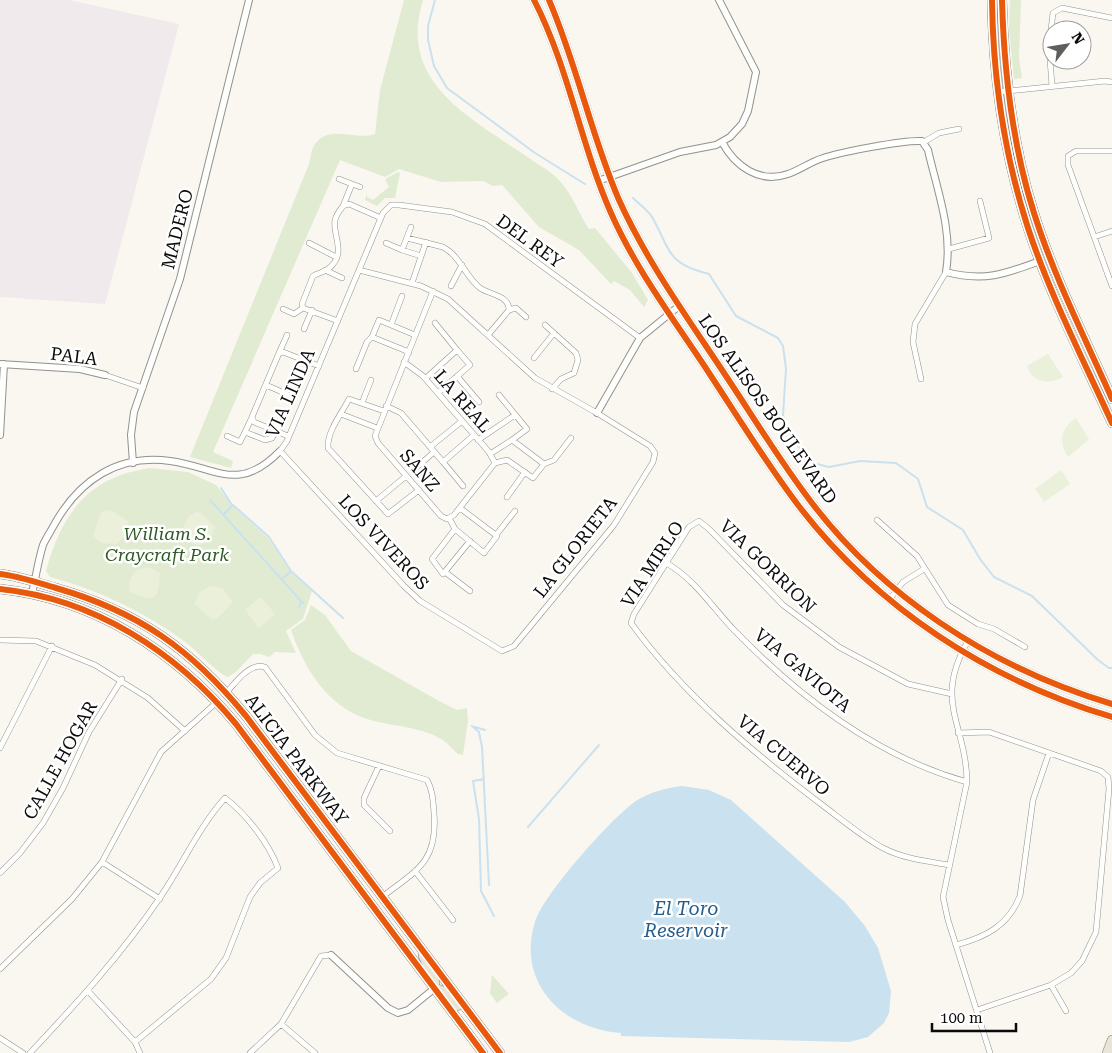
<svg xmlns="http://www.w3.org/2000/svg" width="1112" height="1053" font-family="'Roboto Serif',serif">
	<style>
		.industrial { fill: #f0eaec }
		.green { fill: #e1ebd2 }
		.pitch { fill: #ebf0db }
		.water { fill: #cae1ef }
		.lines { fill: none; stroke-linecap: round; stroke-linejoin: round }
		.stream { stroke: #cae1ef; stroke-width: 2 }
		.minor-casing { stroke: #92918e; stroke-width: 6 }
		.tertiary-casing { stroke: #92918e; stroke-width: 8 }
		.secondary-casing { stroke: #898885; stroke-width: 9 }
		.primary-casing { stroke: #7f7f7b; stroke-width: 10 }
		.minor { stroke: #fefefd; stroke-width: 5 }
		.tertiary { stroke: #fefefd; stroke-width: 6 }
		.secondary { stroke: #f3f2e9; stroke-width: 8 }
		.primary { stroke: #e9e5d9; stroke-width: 9 }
		.cycleway-casing { stroke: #fff; stroke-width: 9 }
		.cycleway { stroke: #e8590c; stroke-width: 6 }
		.labels { text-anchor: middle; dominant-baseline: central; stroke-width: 5; stroke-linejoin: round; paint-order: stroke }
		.street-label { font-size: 18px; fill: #0b0b0b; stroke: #fff }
		.park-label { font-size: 18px; font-style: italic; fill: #2e5a24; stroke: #fff }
		.water-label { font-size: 19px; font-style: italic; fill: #255d8d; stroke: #fff }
	</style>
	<rect width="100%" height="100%" fill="#f9f7f0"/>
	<path class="industrial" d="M0 0H69L179 24 105 304 0 297Z"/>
	<path class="green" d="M404 0H423C397 83 471 118 529 158 538 165 549 170 557 178 573 194 577 211 589 229L595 228 632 273 648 300 644 307 630 290 614 281 611 284 579 250 539 227 502 185 493 186 483 181 441 182 399 169 385 177 340 160 213 452 233 461 231 468 190 457 309 164C311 158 311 149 315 144 329 124 357 141 375 134L380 90Z
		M1010 0H1021L1019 58 1022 78 1014 79 1009 29Z
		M398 172 400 173 395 198H385L377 206 365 200 367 193V197L373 200 389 187 385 179Z
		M150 468 188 472 216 485 232 505 268 538 291 572 312 591 303 619 286 631 296 653 275 652 269 657 260 654H253L236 672 228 677 225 676C210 666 198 652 184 641 143 611 98 590 50 577L46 571C62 513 88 477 150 468Z
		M311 605 325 615 351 651 439 701 457 710 467 708 468 721 463 755 458 754C453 750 449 744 444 741 425 727 390 726 367 719 327 706 304 668 291 630L305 620Z
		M492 975 509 994 497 1003 490 993Z"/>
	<path class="pitch" d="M1048 354 1063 377C1049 385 1032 383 1027 366Z
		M1076 418 1089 439 1068 457C1058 441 1061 428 1076 418Z
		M1061 470 1070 484 1044 502 1035 489Z
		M104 510 112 511 128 521 127 534 116 544 102 543 93 536 100 515Z
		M196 512 201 513 215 527 209 541C198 549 187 543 180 533L189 516Z
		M148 567 160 573C158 601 156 603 130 592L129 582 135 571Z
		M210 586 222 588 233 602 217 619H211L195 604 199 593Z
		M261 597 275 614 259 628 245 610Z"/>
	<path class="water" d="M682 786 709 790 731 800 845 902 865 926 878 948 891 991 889 1013 884 1023 868 1037 849 1042 621 1036V1033C563 1029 516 983 535 922 543 895 611 818 636 801 650 792 666 788 682 786Z"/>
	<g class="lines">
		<path class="stream" d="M435 0 428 26V40L434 66 447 88 535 153 585 184
			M633 198C639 204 648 210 652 217 671 250 666 264 709 274L736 316 778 338 783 346 786 369 783 415 786 428 809 462 829 467 860 461 896 463 918 479 927 507 963 530 980 559 994 577 1032 596 1098 660 1109 668H1112
			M221 488 232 505
			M210 500 303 603
			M224 514 233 505 269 537 291 571
			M282 579 291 571 343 618
			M299 608 301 601
			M472 726 479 732 482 747 489 885
			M475 727 485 730
			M484 779 473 781 479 819 481 891 494 916
			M528 827 599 745"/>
		<g class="minor-casing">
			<path id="minor" d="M1052 86 1049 46 1053 13 1062 8 1112 18
				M998 92 1105 81 1112 82
				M924 142 939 133 959 129
				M1112 151H1076L1068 156V165L1112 286
				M339 179 352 184 343 206
				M352 184 360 187
				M1094 237 1112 231
				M407 238 443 247 449 251C462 261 467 278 480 288 490 295 509 295 509 310L488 335
				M309 243 336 257
				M386 243 402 250 411 227
				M949 249 989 238 980 201
				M402 250 421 256
				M325 270 342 278
				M359 270 421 286 448 299 535 378 597 413 650 446 655 453 653 462 614 525 514 646 502 651 420 601 404 586 280 451 287 441 383 213 391 205H399L452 212 485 224 640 338
				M412 283 426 242
				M451 286 462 265
				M433 291 375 436 378 443 441 516 447 519 454 515 495 463
				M283 309 294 314 303 308
				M509 310 516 308 526 317
				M338 321 303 308 302 304 313 276C318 273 324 272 328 269 348 254 332 235 335 220 336 215 340 210 343 206L349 204 381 218
				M435 323 457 350
				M391 325 402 296
				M545 325 576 353 578 360 574 373 561 379 552 389
				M304 329 312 310
				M409 352 372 337 379 320 415 335
				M279 353 287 335
				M534 358 554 333
				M404 362 423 376 489 452 495 463
				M356 369 367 342 372 337
				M105 375 143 388
				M457 376 479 402
				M426 378 457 350 470 365 438 393
				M921 379 913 342 915 324 946 272
				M266 385 291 396
				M499 395 527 429 512 440
				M362 403 371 380
				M386 406 401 413 443 462
				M384 411 349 399C342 413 327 431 328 448L388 514 419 490
				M341 414 377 428
				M252 417 245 432 265 440 272 438 276 431
				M227 436 240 442 245 432
				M288 436 254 422 252 417 279 353 283 352 319 366
				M478 440 515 415
				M430 447 462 421
				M490 454 512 440 544 464
				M495 463 507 460 533 478 544 464 554 460 571 438
				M416 468 434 452
				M463 486 443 462 474 435
				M507 497 525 472
				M376 501 406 476
				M449 518 455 529 484 553 497 536 460 508
				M877 520 917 556 948 605 978 624 994 629 1025 647
				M455 529 432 559 443 574 470 541
				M496 535 515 511
				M668 564C695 580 713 608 734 630 798 696 878 757 967 782
				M445 572 470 591
				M889 600 903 582 924 569
				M0 640 36 641 95 665 148 698 185 731
				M968 641C933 702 966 723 967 782L943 897 948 920 990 1053
				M227 692C236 682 250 662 265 667L315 735 337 753 427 780C433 791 433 801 434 813 438 862 417 870 382 897
				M958 733 989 732 1101 771 1108 777 1109 789 1096 932 1082 961 1071 973 1051 985 977 1010
				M0 748 52 646
				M379 766 364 798V805L390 831
				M102 862 160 899
				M949 865C927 861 904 859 883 848 861 836 841 819 821 804 752 752 682 693 631 623L634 614 689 527 699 521 709 529 783 605 839 647 908 684 952 694
				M415 871 453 920
				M0 873 20 853 43 823 63 788 89 732 122 679
				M956 945C986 937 1008 926 1020 896L1033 800 1049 753
				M0 969 72 899 102 862 161 752 217 702
				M1051 985 1066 1011
				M88 991 135 1042 140 1053
				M281 1024 315 1053
				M0 1038 23 1053
				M30 1053C76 1004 121 955 159 899 182 866 198 828 225 798 247 815 268 842 278 868L260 883 250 897 226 958 211 979 135 1042
				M250 1053 281 1024 321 956 331 955"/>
		</g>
		<g class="tertiary-casing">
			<path id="tertiary" d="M722 142C735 166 759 184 788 174 800 170 810 162 823 158 841 152 903 140 922 141L928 150C937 190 953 231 946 272 984 282 1005 274 1040 261
				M598 181 680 152 716 145 730 137 742 124 748 111 756 72 719 0
				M0 364 80 369 105 375
				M597 413 640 338 679 306
				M0 435 4 364
				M133 463 131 435 134 412 180 279 249 0
				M32 593C36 577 38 561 43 545 46 538 51 531 54 525 79 480 118 454 170 461 216 467 238 494 280 451
				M331 955 388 1008 398 1013 408 1010 435 988"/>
		</g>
		<g class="secondary-casing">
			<path id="secondary" d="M534 0C569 68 580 143 611 213 636 270 675 321 709 373 738 417 766 463 798 505 877 608 988 680 1112 717
				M549 0C577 65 591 135 619 200 647 262 687 317 724 373 750 412 775 453 803 491 877 594 991 668 1112 704"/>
		</g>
		<g class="primary-casing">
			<path id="primary" d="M992 0C993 78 1004 154 1028 228 1050 295 1083 359 1112 423
				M1002 0C1004 73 1012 144 1034 213 1054 277 1085 338 1112 399
				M0 574C19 576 38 583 56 588 139 612 191 649 246 716L500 1053
				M0 589C95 599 176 652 236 724L483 1053
				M423 956 434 977 435 988 445 992 457 1006
				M1107 1053 1112 1040"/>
		</g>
		<use href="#minor" class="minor"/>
		<use href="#tertiary" class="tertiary"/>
		<use href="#secondary" class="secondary"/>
		<use href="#primary" class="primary"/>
		<g class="cycleway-casing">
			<path id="cycleway" d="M534 0C569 68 580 143 611 213 636 270 675 321 709 373 738 417 766 463 798 505 877 608 988 680 1112 717
				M549 0C577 65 591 135 619 200 647 262 687 317 724 373 750 412 775 453 803 491 877 594 991 668 1112 704
				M992 0C993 78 1004 154 1028 228 1050 295 1083 359 1112 423
				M1002 0C1004 73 1012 144 1034 213 1054 277 1085 338 1112 399
				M0 574C19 576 38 583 56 588 139 612 191 649 246 716L500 1053
				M0 589C95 599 176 652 236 724L483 1053"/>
		</g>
		<use href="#cycleway" class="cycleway"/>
	</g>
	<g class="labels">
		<g class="street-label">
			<text transform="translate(177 229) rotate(-76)">MADERO</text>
			<text transform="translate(530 241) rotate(36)">DEL REY</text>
			<text transform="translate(74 356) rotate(7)">PALA</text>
			<text transform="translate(290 393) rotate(-66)">VIA LINDA</text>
			<text transform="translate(463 401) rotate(49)">LA REAL</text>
			<text transform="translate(768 409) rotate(55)">LOS ALISOS BOULEVARD</text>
			<text transform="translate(420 470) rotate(49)">SANZ</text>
			<text transform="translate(384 542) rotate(47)">LOS VIVEROS</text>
			<text transform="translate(575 547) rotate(-52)">LA GLORIETA</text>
			<text transform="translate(652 564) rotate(-57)">VIA MIRLO</text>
			<text transform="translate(768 566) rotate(44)">VIA GORRION</text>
			<text transform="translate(803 670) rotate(40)">VIA GAVIOTA</text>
			<text transform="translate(784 755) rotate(40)">VIA CUERVO</text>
			<text transform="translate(297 759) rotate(53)">ALICIA PARKWAY</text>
			<text transform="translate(60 760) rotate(-61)">CALLE HOGAR</text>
		</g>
		<g class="park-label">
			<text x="167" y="533">William S.<tspan x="167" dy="21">Craycraft Park</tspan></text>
		</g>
		<g class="water-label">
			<text x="686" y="908">El Toro<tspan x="686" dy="22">Reservoir</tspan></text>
		</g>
	</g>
	<g transform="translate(1067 45) rotate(59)"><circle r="24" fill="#ffffff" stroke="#9d9d9d"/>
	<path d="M0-4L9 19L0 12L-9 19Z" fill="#5e5e5b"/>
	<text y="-8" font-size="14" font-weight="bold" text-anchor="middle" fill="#0b0b0b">N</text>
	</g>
	<path d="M932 1023v8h84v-8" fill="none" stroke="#0b0b0b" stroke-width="2.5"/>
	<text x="940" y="1023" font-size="15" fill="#0b0b0b" stroke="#ffffff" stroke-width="4" paint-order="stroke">100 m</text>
</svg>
